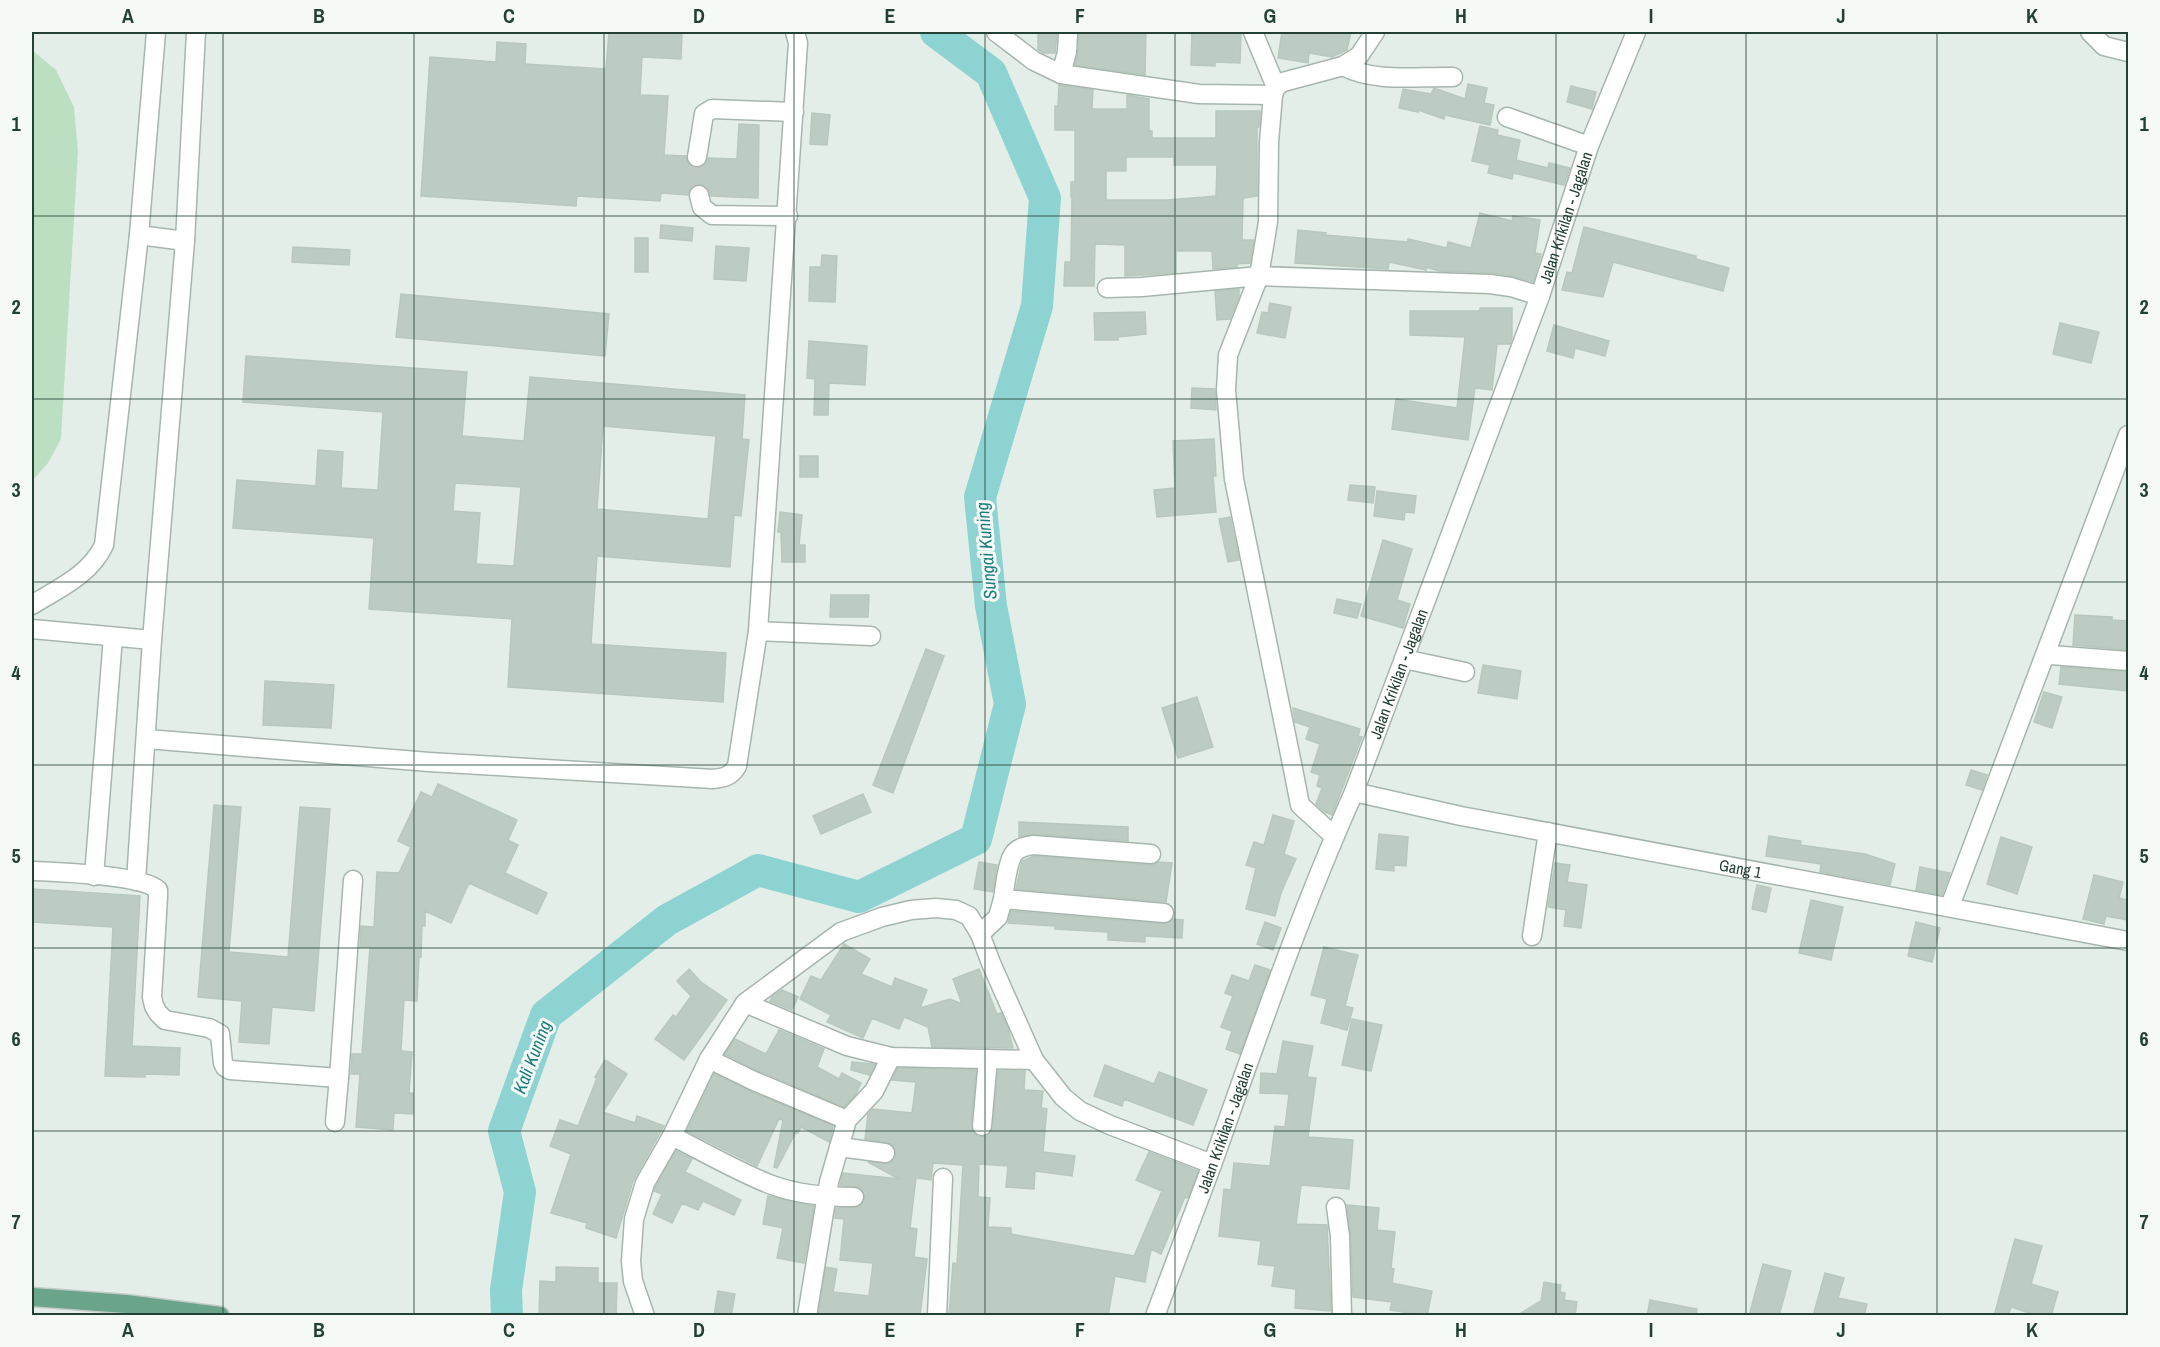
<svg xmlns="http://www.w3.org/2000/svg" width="2160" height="1347" font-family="'Archivo Narrow',sans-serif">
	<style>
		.green { fill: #bddfc1 }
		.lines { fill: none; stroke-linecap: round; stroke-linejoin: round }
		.river { stroke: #8dd3d2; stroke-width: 32 }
		.building { fill: #bdccc3; stroke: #b7c8be; stroke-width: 1.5; fill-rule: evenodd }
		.minor-tunnel { stroke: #bdcbc4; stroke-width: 18; stroke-dasharray: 18 9; stroke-linecap: butt }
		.minor-casing { stroke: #a6b6ae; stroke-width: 21 }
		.major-casing { stroke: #c1cac6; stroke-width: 21 }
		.minor { stroke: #fff; stroke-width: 18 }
		.major { stroke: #69a48b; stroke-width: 18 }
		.grid { fill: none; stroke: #234034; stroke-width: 1.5; stroke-opacity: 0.55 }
		.labels { text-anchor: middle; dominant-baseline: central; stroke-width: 6; stroke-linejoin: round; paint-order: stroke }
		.street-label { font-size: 16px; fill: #234034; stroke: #f5faf7 }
		.water-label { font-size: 18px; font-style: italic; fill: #1c7d7d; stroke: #f5faf7 }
		.neatline { fill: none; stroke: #234034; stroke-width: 2 }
		.grid-label { font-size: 20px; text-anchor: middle; font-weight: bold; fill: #234034 }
	</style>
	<rect width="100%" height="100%" fill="#e4eee8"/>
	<path class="green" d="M32 50 56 70 74 107 78 151 61 439 48 463 32 481Z"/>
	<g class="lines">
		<path class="river" d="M507 1316 506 1290 520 1192 504 1131 546 1015 667 920 758 870 859 897 976 839 1010 704 991 606 980 497 1037 306 1045 198 991 73 936 32"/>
	</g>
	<path class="building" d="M609 32H682L681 59 642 57 640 95 668 96 664 155 686 156 689 165 696 168 705 165 708 158 737 159 739 124 759 125 758 198 711 196 707 187 697 184 691 187 688 195 661 193 660 201 577 196 576 206 421 196 430 57 496 62 497 42 526 44 525 64 606 69Z
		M1038 32H1057L1055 53H1044L1038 50Z
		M1079 32H1146L1145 75 1075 65 1078 53Z
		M1192 32H1241L1240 63 1215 62V66L1191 65Z
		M1282 32 1321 35 1322 32H1351L1347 50 1332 57 1309 53 1308 63 1278 58Z
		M1468 84 1487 88 1484 103 1494 105 1490 125 1445 115 1444 119 1418 110V112L1399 108 1403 89 1431 94 1434 88 1465 99Z
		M1059 85 1093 90 1092 109H1127V95L1149 99V131H1152V138H1216V111H1260L1259 127H1257V196L1243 198 1242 240H1254L1250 263 1237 264V267L1213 269 1212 251H1176V273L1125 276V245L1095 244 1094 286H1064L1065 262H1071L1072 197H1071V182H1075V130H1055V106H1058ZM1126 157H1174V165H1217L1216 196 1167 200H1106V171H1126Z
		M1571 86 1596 92 1592 109 1567 102Z
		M812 113 830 115 827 145 810 144Z
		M1480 126 1498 130 1497 135 1520 140 1516 160 1548 168 1549 163 1570 168 1564 185 1513 173 1512 179 1488 173 1490 165 1472 161Z
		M1480 213 1512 221 1513 216 1540 220 1535 253 1541 254 1533 282 1513 276 1492 273 1439 271 1426 267V270L1389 262 1388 269 1295 263 1298 230 1326 233 1325 235 1408 242V239L1447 248 1448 242 1471 248Z
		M661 225 693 228 692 241 660 238Z
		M1584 227 1696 256V259L1729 268 1723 291 1613 262 1603 297 1562 290 1567 272 1572 273Z
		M635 238H648V272H635Z
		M716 246 749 248 746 281 714 279Z
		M293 247 350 250 349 265 292 262Z
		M822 255 837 256 835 302 809 301 810 267H821Z
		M1239 289V296L1230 319 1217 320 1215 291Z
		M401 294 609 314 605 356 396 337Z
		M1270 303 1291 307 1285 338 1257 333 1262 312 1268 313Z
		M1480 308H1512V338L1510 344H1497L1492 390 1475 388 1468 440 1392 429 1396 399 1457 408 1465 337 1410 335V311H1480Z
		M1145 312 1146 334 1118 337V340H1095L1094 313Z
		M2060 323 2099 332 2091 363 2053 354Z
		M1554 325 1609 341 1605 356 1575 348 1573 358 1547 351Z
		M809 341 867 346 865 385 829 383 828 415H814L815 379 807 378Z
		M246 356 467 372 462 436 524 441 530 377 745 395 742 439 749 440 741 516 734 515 730 567 597 556 591 644 726 653 723 702 508 687 512 619 369 609 374 538 233 528 237 480 316 486 318 450 343 452 341 488 378 490 383 412 243 402ZM603 426 716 436 708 519 597 509ZM455 483 521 487 514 566 476 564 480 513 453 511Z
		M1192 388 1215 389 1216 410 1191 408Z
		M1214 439 1216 476H1213L1216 512 1157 517 1154 490 1175 488 1173 441Z
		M800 456H818V477H800Z
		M1350 485 1375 487 1373 503 1348 500Z
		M1377 491 1416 496 1414 513 1405 512 1404 520 1374 516Z
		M780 512 802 515 799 545H805V562H782L781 532H778Z
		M1230 517 1239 560 1228 562 1219 519Z
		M1383 540 1412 549 1397 600 1410 604 1403 628 1361 616Z
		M831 595H869L868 617H830Z
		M1337 599 1361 604 1357 618 1334 613Z
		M2075 615 2112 617V620L2128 621V650L2073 645Z
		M926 649 944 656 893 793 873 785Z
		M1483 665 1521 671 1517 699 1478 693Z
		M2061 667 2128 672V691L2059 684Z
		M265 681 334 685 331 728 263 725Z
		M2044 692 2062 697 2052 728 2034 722Z
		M1197 697 1213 747 1178 758 1162 708Z
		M1293 708 1360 729 1358 736 1362 737 1332 815 1325 812 1316 804 1322 788 1317 786 1320 775 1311 772 1320 744 1306 739 1310 727 1295 722Z
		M1971 770 1987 775 1982 790 1966 785Z
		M438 784 517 820 508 840 518 845 505 873 547 893 537 914 469 883 451 923 425 911V926H422L421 957H419L417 1001 404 1000 401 1051 412 1052 409 1093H413V1114L394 1113 393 1130 356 1127 360 1074H351L352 1054H362L370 947H360L361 926 374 927 377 872 399 873 411 847 398 841 421 792 432 797Z
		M863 794 871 812 821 834 813 816Z
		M214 805 241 807 229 952 288 957 300 807 330 809 314 1011 272 1007 269 1044 239 1042 242 1001 198 997Z
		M1273 815 1294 821 1284 854 1296 859 1281 893 1275 916 1246 909 1256 868 1246 865 1254 842 1264 845Z
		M1019 822 1128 827V841L1034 834 1019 837Z
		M1379 834 1408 837 1406 866 1394 865V871L1376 869Z
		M1769 836 1801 841 1800 845 1865 854 1895 864 1890 885 1820 872 1821 864 1766 856Z
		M2001 837 2032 847 2017 894 1987 884Z
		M1034 856 1150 865 1158 862 1172 863 1166 902 1016 889 1022 861Z
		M979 862 997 865 993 892 974 889Z
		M1555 863 1570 865 1567 882 1587 885 1581 928 1564 926 1566 910 1548 907Z
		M1920 867 1950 873 1942 895 1916 890Z
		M2094 875 2123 882 2119 898 2128 900V920L2106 916 2104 924 2083 919Z
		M1757 885 1771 888 1766 912 1752 909Z
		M32 889 140 896 132 1046 180 1048 179 1075 145 1074V1077L105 1076 113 927 32 922Z
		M1811 900 1843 907 1831 960 1799 953Z
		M1011 911 1163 924 1173 919 1183 920 1182 938 1145 936V942L1108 940V932L1055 929V926L1008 923Z
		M1265 922 1281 928 1273 950 1257 944Z
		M1916 922 1940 928 1932 962 1908 956Z
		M844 944 870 959 861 974 892 987 895 978 927 990 920 1008 950 999 962 1004 953 979 979 969 997 1014 1001 1013 1008 1028 1013 1048 932 1047 928 1027 904 1017 899 1029 872 1018 863 1038 827 1022 831 1015 800 999 811 976 821 980Z
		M1324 947 1358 955 1345 1006 1353 1008 1347 1030 1321 1023 1327 999 1311 995Z
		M1255 965 1270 970 1240 1054 1226 1049 1232 1031 1221 1027 1233 996 1225 993 1232 975 1249 981Z
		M689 969 701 982 727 1000 684 1060 655 1039 673 1015 676 1017 691 996 677 981Z
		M782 990 798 997 792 1010 770 1001 772 997Z
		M1352 1019 1382 1025 1371 1071 1342 1065Z
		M779 1030 824 1049 817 1067 839 1079 842 1073 861 1083 856 1094 844 1107 759 1071 725 1054 735 1039 766 1054Z
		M1283 1041 1313 1046 1307 1077 1316 1078 1308 1137 1353 1140 1349 1189 1301 1185 1296 1224 1327 1225 1331 1311 1295 1308 1296 1289 1272 1286 1275 1266 1258 1264 1261 1241 1219 1236 1224 1189 1231 1190 1234 1163 1270 1166 1275 1126 1285 1127 1289 1094 1260 1093 1261 1073 1277 1074Z
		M605 1060 627 1074 603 1112 635 1123 637 1116 664 1126 633 1181 616 1238 586 1228 587 1223 551 1213 571 1154 550 1146 560 1120 578 1126 597 1078 595 1077Z
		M852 1062 872 1064 875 1065 870 1075 851 1070Z
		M1105 1065 1154 1084 1159 1072 1207 1090 1193 1125 1124 1099 1122 1106 1094 1096Z
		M898 1068 976 1070 971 1126 975 1135 980 1137 987 1136 993 1128 998 1071H1025L1024 1090 1043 1091 1041 1108 1047 1109 1043 1152 1075 1156 1072 1176 1035 1171 1034 1189 1006 1187 1008 1166 979 1164 978 1197 990 1198 988 1227 1011 1228V1234L1134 1256 1162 1191 1136 1180 1149 1152 1198 1171 1188 1198 1185 1197 1161 1254 1151 1249 1145 1282 1115 1276 1108 1316 949 1315 953 1263 957 1264 963 1165 933 1163 931 1180 916 1178 910 1228 917 1229 914 1257 927 1259 920 1316H818L826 1267 837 1269 833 1292 869 1296 873 1263 840 1260 844 1219 835 1218 836 1208 859 1207 865 1198 863 1191 859 1187 840 1186 843 1173 899 1179 868 1162 890 1163 896 1155 892 1144 865 1139 868 1114 873 1109 912 1113 916 1082 892 1080Z
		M714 1074 750 1091 833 1126 829 1142 801 1127 798 1133 796 1132 777 1168 774 1167 783 1120 779 1119 757 1166 687 1131Z
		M676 1151 692 1159 685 1172 741 1200 734 1215 703 1201 698 1210 682 1203 672 1223 653 1214 662 1194 654 1191 655 1188Z
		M768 1196 814 1206 804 1263 777 1258 783 1228 763 1224Z
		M1347 1205 1379 1208 1377 1230 1395 1232 1391 1268 1394 1269 1392 1283 1432 1291 1427 1316 1390 1310 1392 1302 1353 1297 1351 1236Z
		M2015 1239 2042 1246 2031 1284 2058 1292 2051 1316H2039L2011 1307 2008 1316H1994Z
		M1763 1264 1791 1271 1779 1316H1749Z
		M556 1267 598 1268V1283H617L616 1315 539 1314 540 1281 556 1282Z
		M1825 1273 1844 1278 1838 1298 1867 1304 1864 1316H1813Z
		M1544 1282 1561 1285 1560 1292 1565 1293 1564 1300 1577 1302 1575 1316H1516L1541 1301Z
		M718 1291 735 1294 731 1316H714Z
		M1650 1300 1697 1309 1696 1316H1647Z"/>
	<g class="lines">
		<path class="minor-tunnel" d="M697 157 699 195"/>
		<g class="minor-casing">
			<g id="minor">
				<path d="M996 32 1034 61 1061 74 1199 94 1273 95"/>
				<path d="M1253 32 1276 87"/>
				<path d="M1375 32 1359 56 1343 66 1283 82 1276 87 1273 95 1269 142 1268 222 1259 276 1490 284 1511 287 1540 296"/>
				<path d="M2090 32 2104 46 2128 52"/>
				<path d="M1343 66C1375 83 1418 76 1453 77"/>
				<path d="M1061 74 1067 52 1068 32"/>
				<path d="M1507 117 1589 146"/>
				<path d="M697 157 704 114 712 109 794 112"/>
				<path d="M699 195 702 207 712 215 788 216"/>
				<path d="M139 235 185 241"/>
				<path d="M1107 288 1142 287 1259 276 1228 355 1226 390 1234 479 1293 769 1300 805 1334 836"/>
				<path d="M32 605C59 588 90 575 104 545L139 235 156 32"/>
				<path d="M32 629 152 640"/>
				<path d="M758 631 871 636"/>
				<path d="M2051 655 2128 661"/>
				<path d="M1404 659 1465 672"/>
				<path d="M147 739 429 762 713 779C724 778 731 776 737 766L758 631 798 43 795 32"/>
				<path id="s1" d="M1354 792 1461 816 2128 941"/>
				<path d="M32 871C56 872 142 875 158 890V897L152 997 154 1006 158 1013 165 1020 209 1028 220 1034 223 1063 225 1067 230 1070 339 1078 353 880"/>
				<path d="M94 876 113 637"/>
				<path d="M136 881 152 640 185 241 196 32"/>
				<path d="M1003 899C1005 887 1007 861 1015 852 1020 847 1027 846 1033 845L1151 854"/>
				<path d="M1950 906 2128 435"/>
				<path d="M1532 936 1548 832"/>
				<path d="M745 1003 841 932 882 917 911 910 936 908 956 910 969 916 980 934"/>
				<path d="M709 1059 754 1081 847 1120"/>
				<path d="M1034 1060 1063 1097 1080 1111 1110 1125 1212 1164"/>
				<path d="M335 1122 339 1078"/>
				<path d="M982 1126 988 1059"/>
				<path d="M672 1136C704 1152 740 1173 772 1185 799 1195 826 1197 854 1197"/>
				<path d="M839 1147 885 1153"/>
				<path d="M1336 1207 1340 1236 1342 1316"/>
				<path d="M645 1316 633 1281 631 1261 634 1219 645 1183 672 1136 709 1059 745 1003 847 1046 891 1057 1034 1060 991 963 980 934 998 917 1003 899 1164 913"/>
				<path d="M807 1316 829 1182 847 1120 874 1091 891 1057"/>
				<path d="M937 1316 943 1178"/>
				<path id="s2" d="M1155 1316C1175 1264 1194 1213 1213 1162 1257 1038 1300 913 1354 792L1540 296 1589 146 1636 32"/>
			</g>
		</g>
		<g class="major-casing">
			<path id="major" d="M32 1297 126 1304 220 1316"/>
		</g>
		<use href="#minor" class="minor"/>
		<use href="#major" class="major"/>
	</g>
	<path class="grid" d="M223 32V1316M414 32V1316M604 32V1316M794 32V1316M985 32V1316M1175 32V1316M1366 32V1316M1556 32V1316M1746 32V1316M1937 32V1316M32 216H2128M32 399H2128M32 582H2128M32 765H2128M32 948H2128M32 1131H2128"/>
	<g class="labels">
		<g class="street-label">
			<text stroke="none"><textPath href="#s2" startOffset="1173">Jalan Krikilan - Jagalan</textPath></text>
			<text stroke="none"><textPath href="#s2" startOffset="687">Jalan Krikilan - Jagalan</textPath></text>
			<text stroke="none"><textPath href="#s1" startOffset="394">Gang 1</textPath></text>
			<text stroke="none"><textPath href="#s2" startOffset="201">Jalan Krikilan - Jagalan</textPath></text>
		</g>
		<g class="water-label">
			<text transform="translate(986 551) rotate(-95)">Sungai Kuning</text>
			<text transform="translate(532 1057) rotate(-69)">Kali Kuning</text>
		</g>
	</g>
	<rect width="2160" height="1347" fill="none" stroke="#f5faf7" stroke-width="66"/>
	<rect x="33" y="33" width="2094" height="1281" class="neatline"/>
	<g class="grid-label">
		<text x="128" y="23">A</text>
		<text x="319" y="23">B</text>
		<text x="509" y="23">C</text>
		<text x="699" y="23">D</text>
		<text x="890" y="23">E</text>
		<text x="1080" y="23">F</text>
		<text x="1270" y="23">G</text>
		<text x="1461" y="23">H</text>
		<text x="1651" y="23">I</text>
		<text x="1841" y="23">J</text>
		<text x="2032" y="23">K</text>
		<text x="16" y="131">1</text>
		<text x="2144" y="131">1</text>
		<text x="16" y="314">2</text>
		<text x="2144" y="314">2</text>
		<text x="16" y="497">3</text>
		<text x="2144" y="497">3</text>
		<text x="16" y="680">4</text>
		<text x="2144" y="680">4</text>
		<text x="16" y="863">5</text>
		<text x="2144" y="863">5</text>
		<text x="16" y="1046">6</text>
		<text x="2144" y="1046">6</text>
		<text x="16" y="1229">7</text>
		<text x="2144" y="1229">7</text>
		<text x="128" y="1337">A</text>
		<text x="319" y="1337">B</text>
		<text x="509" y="1337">C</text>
		<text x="699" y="1337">D</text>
		<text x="890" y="1337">E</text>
		<text x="1080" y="1337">F</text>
		<text x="1270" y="1337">G</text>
		<text x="1461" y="1337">H</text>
		<text x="1651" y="1337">I</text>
		<text x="1841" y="1337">J</text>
		<text x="2032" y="1337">K</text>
	</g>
</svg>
